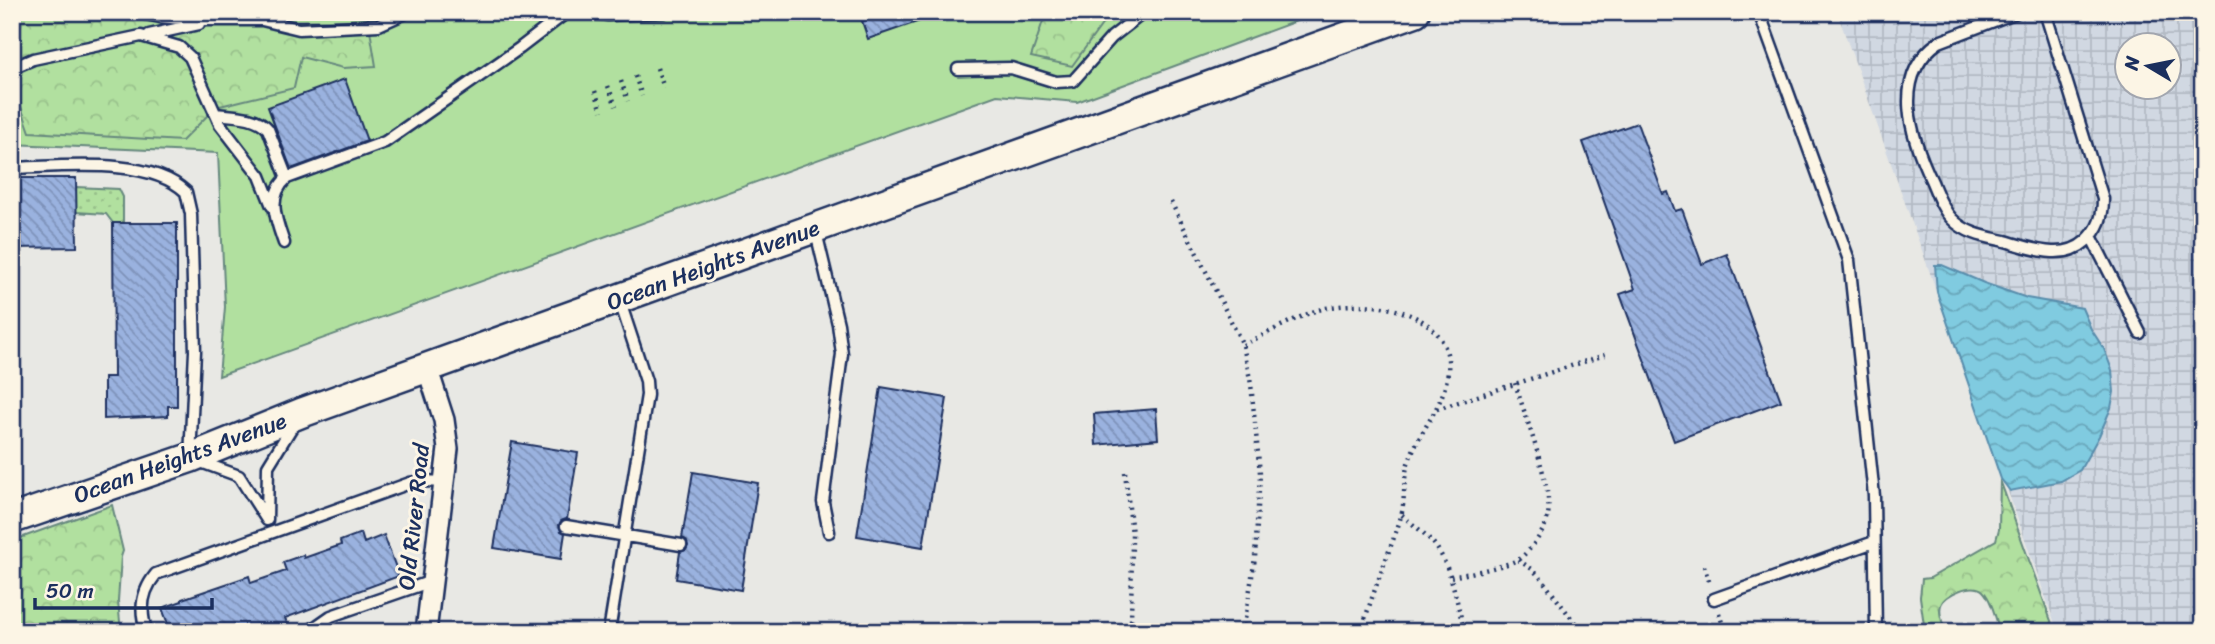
<svg xmlns="http://www.w3.org/2000/svg" width="2215" height="644" font-family="Sriracha,sans-serif">
	<style>
		.industrial { fill: url(#industrial-grid); fill-rule: evenodd }
		.grass { fill: #b1e09f; stroke: #66887e; stroke-width: 2 }
		.forest { fill: url(#forest-crowns); stroke: #66887e; stroke-width: 2 }
		.park { fill: url(#park-dots); stroke: #66887e; stroke-width: 2 }
		.water { fill: url(#water-waves); stroke: #588dac; stroke-width: 2 }
		.building { fill: url(#building-back-hatch); stroke: #1b2f5e; stroke-width: 2 }
		.lines { fill: none; stroke-linecap: round; stroke-linejoin: round }
		.lane-casing { stroke: #1b2f5e; stroke-width: 15 }
		.street-casing { stroke: #1b2f5e; stroke-width: 24 }
		.secondary-casing { stroke: #1b2f5e; stroke-width: 33 }
		.path { stroke: #1b2f5e; stroke-width: 4.5; stroke-dasharray: 2 5; stroke-linecap: butt }
		.lane { stroke: #fcf5e5; stroke-width: 10 }
		.street { stroke: #fcf5e5; stroke-width: 19 }
		.secondary { stroke: #fcf5e5; stroke-width: 28 }
		.labels { text-anchor: middle; dominant-baseline: central; stroke-width: 6; stroke-linejoin: round; paint-order: stroke }
		.street-label { font-size: 23px; fill: #1b2f5e; stroke: #fcf5e5 }
	</style>
	<defs>
		<pattern id="industrial-grid" width="8" height="8" patternUnits="userSpaceOnUse" patternTransform="scale(1.75)"><rect width="8" height="8" fill="#d1d8e2"/><path d="M0 4h8M4 0v8" fill="none" stroke="#b3bac4"/></pattern>
		<pattern id="forest-crowns" width="20" height="18" patternUnits="userSpaceOnUse" patternTransform="scale(1.75)"><rect width="20" height="18" fill="#b1e09f"/><path d="M2 6a3 3 0 1 1 6 0M12 15a3 3 0 1 1 6 0" fill="none" stroke="#98c08b"/></pattern>
		<pattern id="park-dots" width="8" height="8" patternUnits="userSpaceOnUse" patternTransform="scale(1.75)"><rect width="8" height="8" fill="#b1e09f"/><path d="M2 2h.1M6 6h.1" fill="none" stroke="#98c08b" stroke-width="1.8" stroke-linecap="round"/></pattern>
		<pattern id="water-waves" width="16" height="10" patternUnits="userSpaceOnUse" patternTransform="scale(1.75)"><rect width="16" height="10" fill="#80cbe0"/><path d="M0 5q4-4 8 0t8 0" fill="none" stroke="#68a5b9"/></pattern>
		<pattern id="building-back-hatch" width="6" height="6" patternUnits="userSpaceOnUse" patternTransform="scale(1.75)"><rect width="6" height="6" fill="#9ab2df"/><path d="M-1 5l2 2M0 0l6 6M5-1l2 2" fill="none" stroke="#7d91b8"/></pattern>
	</defs>
	<rect width="100%" height="100%" fill="#e8e8e4"/>
	<filter id="ink" filterUnits="userSpaceOnUse"><feTurbulence type="fractalNoise" baseFrequency=".0143" numOctaves="2"/><feDisplacementMap in="SourceGraphic" scale="14" xChannelSelector="R" yChannelSelector="G"/><feConvolveMatrix kernelMatrix="1 2 1 2 8 2 1 2 1" color-interpolation-filters="sRGB"/></filter>
	<g filter="url(#ink)">
		<path class="industrial" d="M1837 12H2203V632H2058ZM2128 46H2170V88H2128Z"/>
		<path class="grass" d="M12 12H1321L1077 102 997 95 219 376 225 307 218 153 12 144Z"/>
		<path class="forest" d="M12 12H367L376 66 343 68 301 57 294 88 216 107 182 141 30 132 12 81Z
			M1046 12H1111L1072 66 1031 57Z
			M2000 480 2055 632H2000C1996 620 1992 600 1983 591 1973 582 1944 594 1941 605 1938 613 1943 623 1945 632H1925L1920 597 1922 579 1930 578 1996 540 1999 529Z
			M112 505 123 551 121 557 118 601 121 632H12V541Z"/>
		<path class="park" d="M76 187 119 189 123 197V223H113L106 214 76 212Z"/>
		<path class="water" d="M1935 265H1942L1984 283 2027 298 2082 308 2091 329 2104 349 2112 370 2114 392 2111 408 2099 436 2080 470 2061 481 2010 491 2001 479 1937 292Z"/>
		<path class="building" d="M887 12H940V14L868 39 862 21Z
			M345 79 367 141 291 169 268 107Z
			M1637 123 1663 194 1668 192 1675 211 1682 209 1702 264 1727 254 1781 401 1674 441 1620 294 1635 289 1583 142Z
			M12 178H76L77 247 12 248Z
			M113 223H177V406H168V416L104 419V377H114Z
			M881 387 947 398 923 547 857 536Z
			M1156 409 1158 439 1096 445 1094 414Z
			M512 442 578 453 567 519 561 521 559 525 561 531 565 533 561 559 494 548Z
			M693 472 758 483 741 590 676 579 680 552 686 550 688 546 686 540 682 538Z
			M361 533 364 543 384 535 399 576 285 618 288 625 269 632H171L162 608 182 601V599L249 576 251 583 286 571 283 562 303 555 304 558 341 545 340 541Z"/>
		<g class="lines">
			<g class="lane-casing">
				<path id="lane" d="M135 12 160 17 193 20H262L299 29 379 25 408 12
					M582 12 608 15 664 12
					M1759 12 1849 260 1874 496 1876 632
					M2017 12 1939 42C1890 76 1911 138 1932 182 1937 194 1942 209 1952 219 1966 234 1987 237 2005 241 2031 248 2063 262 2086 241 2099 229 2103 216 2103 199L2045 12
					M149 35 199 24
					M12 68 33 59 141 36 179 47 190 57 220 124 260 176 272 206
					M958 69 1011 68 1056 82 1073 81 1112 37 1144 12
					M216 114C233 116 256 115 268 129L287 178
					M12 168C61 167 149 156 186 192L191 214 195 351 190 458 239 476 267 520 268 466 295 422
					M816 232 838 324 842 354 823 502 829 532
					M2091 236 2140 333
					M284 243C276 220 266 197 287 178L385 142 520 48 567 12
					M566 526 681 545
					M1714 599 1874 542
					M147 632C139 611 142 591 156 574L410 483 423 481 444 482
					M308 632 331 616 432 581
					M609 632 647 395 646 381 620 302"/>
			</g>
			<g class="street-casing">
				<path id="street" d="M426 632 448 449 444 420 427 367"/>
			</g>
			<g class="secondary-casing">
				<path id="secondary" d="M12 519 190 458 301 413 1415 12"/>
			</g>
			<path class="path" d="M657 68 664 88
				M635 76 642 96
				M621 81 628 101
				M608 86 616 106
				M595 91 602 111
				M1171 202 1243 345 1251 384 1260 473 1255 558 1243 632
				M1243 345C1266 334 1291 320 1315 311 1360 296 1454 307 1448 371 1445 405 1421 428 1410 458 1402 477 1406 497 1401 516 1398 528 1393 540 1389 551 1379 578 1369 605 1361 632
				M1437 409 1605 355
				M1125 472 1132 534 1131 632
				M1402 515C1412 524 1425 533 1434 544 1453 569 1456 603 1465 632
				M1518 560 1532 569 1540 577 1582 632
				M1704 566 1710 584
				M1451 577C1465 574 1509 566 1519 559 1531 550 1546 530 1548 515 1553 488 1524 413 1515 383
				M1719 613 1725 632"/>
			<use href="#lane" class="lane"/>
			<use href="#street" class="street"/>
			<use href="#secondary" class="secondary"/>
		</g>
	</g>
	<g class="labels">
		<g class="street-label">
			<text transform="translate(713 265) rotate(-20)">Ocean Heights Avenue</text>
			<text transform="translate(180 458) rotate(-20)">Ocean Heights Avenue</text>
			<text transform="translate(414 517) rotate(-84)">Old River Road</text>
		</g>
	</g>
	<rect width="2215" height="644" fill="none" stroke="#fcf5e5" stroke-width="42"/>
	<rect x="21" y="21" width="2173" height="602" fill="none" stroke="#1b2f5e" stroke-width="2.5" filter="url(#ink)"/>
	<g transform="translate(2148 66) rotate(280)"><circle r="33" fill="#fcf5e5" stroke="#a2a6af" stroke-width="2"/>
	<path d="M0-5L12 26L0 18L-12 26Z" fill="#1b2f5e"/>
	<text y="-10" font-size="19" font-weight="bold" text-anchor="middle" fill="#1b2f5e">N</text>
	</g>
	<path d="M35 598v10h177v-10" fill="none" stroke="#1b2f5e" stroke-width="3.5"/>
	<text x="46" y="598" font-size="21" fill="#1b2f5e" stroke="#fcf5e5" stroke-width="5" paint-order="stroke">50 m</text>
</svg>
